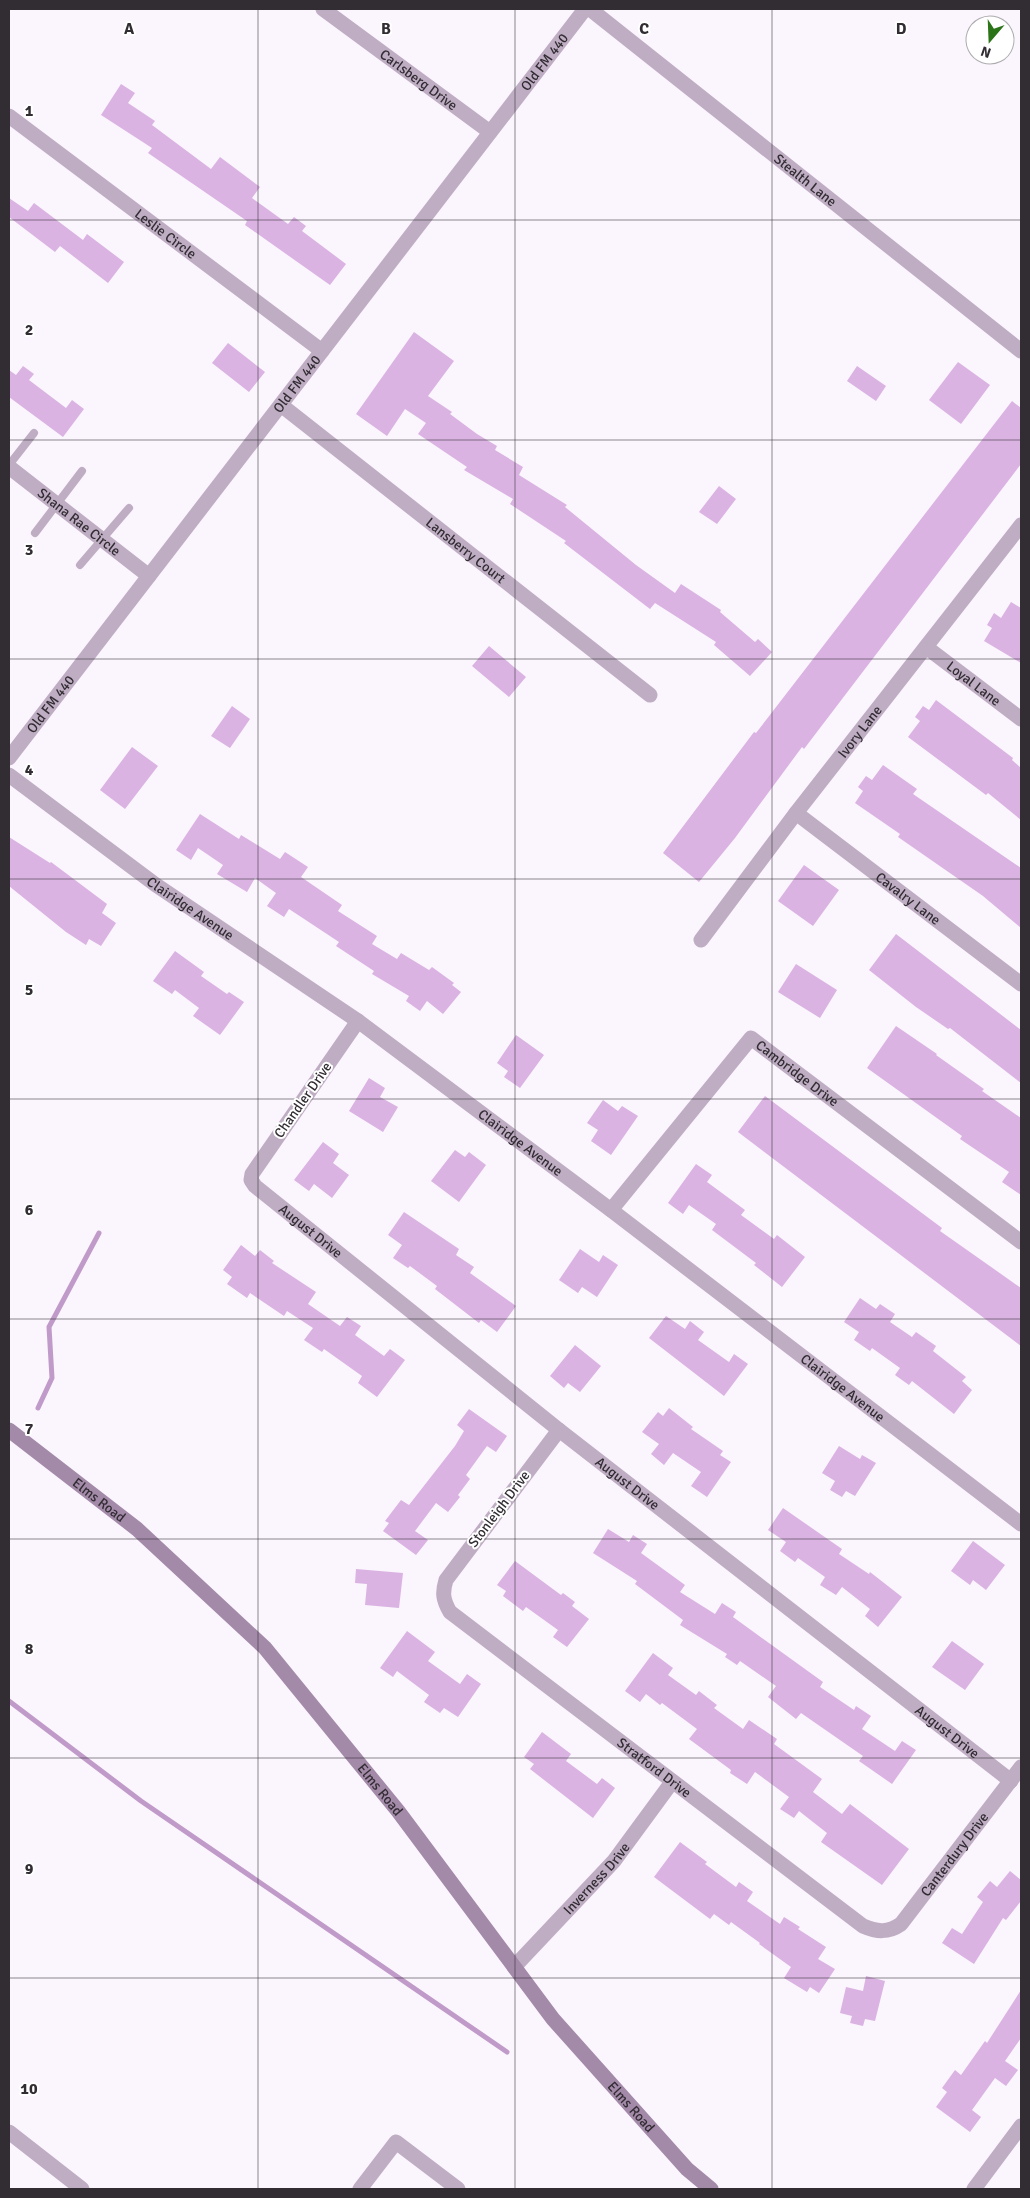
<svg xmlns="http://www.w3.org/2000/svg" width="1030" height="2198" font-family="Signika,sans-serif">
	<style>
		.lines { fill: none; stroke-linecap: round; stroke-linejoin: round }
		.stream { stroke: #c09bc9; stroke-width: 5 }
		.building { fill: #dab3e3 }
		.service { stroke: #bfaec3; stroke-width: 8 }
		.minor { stroke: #bfaec3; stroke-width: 15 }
		.tertiary { stroke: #bfaec3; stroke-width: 15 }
		.secondary { stroke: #a38aa9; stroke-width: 15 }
		.grid { fill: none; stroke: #322c33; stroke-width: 1; stroke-opacity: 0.55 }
		.labels { text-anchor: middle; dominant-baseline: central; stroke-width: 4; stroke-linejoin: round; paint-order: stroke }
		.street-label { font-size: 14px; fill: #322c33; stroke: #fff }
		.grid-label { font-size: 16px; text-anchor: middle; font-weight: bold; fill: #322c33; stroke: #fff; stroke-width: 4; stroke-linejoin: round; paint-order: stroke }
	</style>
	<rect width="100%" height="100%" fill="#fbf5fd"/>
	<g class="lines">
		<path class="stream" d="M38 1408 52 1378 49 1327 99 1233
			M9 1701 141 1801 507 2052"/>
	</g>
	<path class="building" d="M121 84 135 93 128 103 155 121 152 125 211 169 220 157 260 187 252 198 288 224 294 217 306 226 302 231 346 264 330 285 245 225 247 221 148 153 152 148 101 115Z
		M9 198 28 211 34 203 83 240 87 234 124 262 108 283 60 246 55 252 9 217Z
		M414 332 454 361 428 396 452 412 450 414 477 434 497 446 495 450 523 467 519 475 567 505 565 507 636 565 675 593 681 584 721 610 720 612 755 642 758 639 772 652 750 676 714 645 716 642 655 603 650 609 564 543 566 541 510 504 513 499 464 470 467 467 418 434 426 423 405 409 387 436 356 414Z
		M228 343 265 372 249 392 212 363Z
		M958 362 990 385 961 424 929 400Z
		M23 366 34 374 29 380 66 408 72 400 84 409 63 437 9 397V370L16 375Z
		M857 366 886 386 876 401 847 381Z
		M1012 401 1021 408V464L804 749 802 747 735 838 699 882 663 853 754 732 756 733Z
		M719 486 736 499 717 524 699 512Z
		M1011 602 1021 608V663L984 641 992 628 987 625 994 613 1001 618Z
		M489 646 526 677 509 697 472 666Z
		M936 700 1013 758 1012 760 1021 768V820L988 793 986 795 908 737 920 721 915 717 923 706 929 710Z
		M232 706 250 719 230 748 211 736Z
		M132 747 158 766 125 809 100 790Z
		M883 765 917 789 913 794 1021 868V928L983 896 898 837 900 834 855 803 863 791 858 787 866 776 872 780Z
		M200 814 239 839 241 835 280 859 285 852 308 867 301 877 342 905 338 911 377 936 372 944 397 959 401 953 429 970 432 967 454 983 452 985 461 992 443 1014 427 1001 420 1011 406 1001 409 996 372 974 374 971 336 946 339 942 289 909 284 917 267 906 276 893 255 878 247 892 217 874 223 865 198 848 191 860 176 850Z
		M9 837 50 863 51 862 107 904 102 913 116 923 101 946 89 939 86 945 66 932 9 886Z
		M804 865 839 890 813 926 778 901Z
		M896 934 1021 1030V1083L950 1028 948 1029 916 1007 869 970Z
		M175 951 204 972 201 976 227 994 229 992 244 1002 220 1035 193 1016 199 1008 175 990 172 994 153 981Z
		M796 964 837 990 820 1018 778 992Z
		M896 1026 937 1054 936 1055 984 1089 982 1091 1021 1118V1195L1002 1182 1009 1172 960 1139 962 1136 867 1068Z
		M516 1035 544 1055 520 1088 504 1077 508 1071 497 1063Z
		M369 1078 385 1088 380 1097 398 1107 383 1132 349 1111Z
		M765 1096 942 1228 940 1231 1021 1288V1346L738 1132Z
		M603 1100 618 1111 622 1106 638 1116 611 1155 591 1141 598 1130 587 1123Z
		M323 1142 339 1154 333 1163 349 1175 332 1198 314 1184 309 1191 294 1180Z
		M455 1150 465 1157 469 1152 486 1165 459 1202 431 1181Z
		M696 1164 712 1175 707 1182 745 1210 741 1215 774 1239 777 1235 805 1257 782 1287 754 1265 756 1263 712 1230 716 1224 689 1205 683 1214 668 1203Z
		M404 1212 459 1249 456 1255 474 1267 470 1273 516 1306 497 1332 481 1320 479 1323 435 1289 437 1286 410 1266 408 1268 393 1258 402 1245 388 1235Z
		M241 1245 255 1256 260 1250 274 1261 272 1263 316 1292 308 1304 340 1326 347 1317 361 1326 355 1335 384 1356 390 1349 405 1360 377 1397 358 1383 362 1376 324 1349 322 1352 304 1340 313 1328 287 1311 284 1316 250 1293 247 1298 227 1284 232 1277 223 1270Z
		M580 1249 599 1262 603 1255 618 1265 597 1297 582 1287 578 1293 559 1280Z
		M860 1298 876 1309 880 1304 895 1314 890 1322 912 1337 916 1332 936 1346 933 1351 966 1377 962 1381 972 1390 954 1414 912 1381 909 1385 895 1375 900 1368 872 1348 870 1351 854 1340 859 1332 844 1322Z
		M666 1316 685 1329 690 1321 704 1332 698 1340 729 1362 734 1354 748 1364 724 1396 649 1338Z
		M575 1345 601 1366 580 1392 568 1383 564 1388 550 1376Z
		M669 1408 693 1427 691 1429 723 1451 720 1455 731 1462 707 1497 691 1486 701 1472 673 1453 664 1465 651 1454 659 1444 642 1432 658 1412 663 1416Z
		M469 1409 507 1436 496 1452 487 1446 466 1475 470 1479 458 1495 460 1497 448 1512 436 1503 415 1531 428 1540 416 1555 383 1531 389 1523 385 1521 401 1500 409 1505 455 1446 464 1431 457 1425Z
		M839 1446 860 1459 862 1455 876 1463 855 1496 846 1491 842 1497 830 1490 835 1481 822 1473Z
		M783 1508 842 1549 839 1554 869 1574 870 1572 902 1597 878 1627 865 1616 870 1609 842 1587 836 1595 820 1585 825 1577 798 1558 795 1562 780 1551 786 1542 768 1530Z
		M608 1529 629 1542 633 1535 647 1544 641 1553 685 1585 680 1592 715 1614 722 1603 736 1612 733 1617 823 1682 820 1687 854 1710 856 1706 871 1716 862 1729 895 1751 902 1741 916 1750 892 1784 859 1761 863 1756 801 1713 796 1719 768 1697 776 1686 740 1661 737 1665 725 1657 727 1654 680 1625 683 1620 635 1584 637 1581 593 1553Z
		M973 1541 1005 1565 986 1590 973 1580 970 1585 951 1571Z
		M515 1561 561 1595 563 1593 575 1602 572 1606 589 1619 567 1647 553 1637 558 1630 526 1607 523 1611 503 1596 506 1591 497 1585Z
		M356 1569 403 1573 399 1608 365 1605 367 1584 355 1583Z
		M407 1631 435 1652 428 1661 460 1684 467 1674 481 1684 458 1717 444 1708 440 1713 424 1702 429 1695 397 1671 393 1677 380 1668Z
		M952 1641 984 1664 965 1690 932 1667Z
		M653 1653 673 1668 668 1675 696 1695 699 1691 717 1705 714 1708 743 1729 749 1720 777 1739 774 1744 822 1779 813 1792 842 1814 850 1804 909 1849 882 1885 821 1842 827 1833 799 1811 794 1818 780 1809 789 1797 755 1772 747 1784 730 1773 731 1770 689 1739 697 1729 662 1703 660 1705 646 1694 640 1702 625 1691Z
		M542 1732 571 1754 566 1761 597 1784 602 1778 615 1788 593 1818 530 1769 534 1764 524 1757Z
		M680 1842 707 1862 705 1864 736 1887 739 1882 753 1892 747 1901 780 1924 784 1917 800 1927 798 1929 826 1947 818 1959 835 1969 819 1993 810 1987 807 1992 784 1978 791 1967 759 1944 760 1943 731 1922 729 1925 714 1914 710 1919 654 1877Z
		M1010 1871 1021 1880V1901L1006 1920 1003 1918 974 1964 942 1943 952 1928 962 1934 983 1902 977 1897 990 1881 997 1887Z
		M866 1976 885 1981 875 2021 865 2019 863 2026 850 2023 852 2016 840 2013 846 1987 863 1991Z
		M1021 1990V2038L1005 2061 1018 2070 1006 2086 995 2078 972 2110 981 2117 970 2132 936 2107 947 2092 942 2088 955 2070 961 2075 985 2041 987 2043Z"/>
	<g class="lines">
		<path class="service" d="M9 465 34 433
			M35 533 82 471
			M80 565 129 508"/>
		<g class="minor">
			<path id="s1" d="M323 9 490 132"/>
			<path id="s2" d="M590 9 1021 351"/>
			<path id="s3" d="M9 116 322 351"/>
			<path id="s4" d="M281 405 650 695"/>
			<path id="s5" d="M9 467 149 576"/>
			<path id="s6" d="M926 647 1021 719"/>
			<path id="s7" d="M9 775 156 885 358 1021 611 1210 1021 1524"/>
			<path id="s8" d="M796 813 1021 984"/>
			<path id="s9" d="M701 940 796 813 1021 525"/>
			<path id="s10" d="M358 1021 252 1174 251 1180 255 1186 559 1430 1011 1781"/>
			<path id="s11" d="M611 1210 751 1038 1021 1242"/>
			<path id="s12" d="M559 1430 446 1580C442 1593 443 1600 450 1612L863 1926C877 1932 888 1933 901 1924L1021 1767"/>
			<path id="s13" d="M514 1967 614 1861 672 1782"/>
			<path d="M9 2132 82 2189"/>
			<path d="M360 2189 396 2142 458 2189"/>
			<path d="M974 2189 1021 2126"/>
		</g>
		<path class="tertiary" id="s14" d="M9 758 585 9"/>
		<path class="secondary" id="s15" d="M9 1430 137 1529 265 1648 398 1811 553 2019 687 2169 711 2189"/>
	</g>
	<path class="grid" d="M258 9V2189M515 9V2189M772 9V2189M9 220H1021M9 440H1021M9 659H1021M9 879H1021M9 1099H1021M9 1319H1021M9 1539H1021M9 1758H1021M9 1978H1021"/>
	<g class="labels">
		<g class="street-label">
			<text stroke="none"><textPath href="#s14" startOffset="878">Old FM 440</textPath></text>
			<text stroke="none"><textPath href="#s1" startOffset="119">Carlsberg Drive</textPath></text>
			<text stroke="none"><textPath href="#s2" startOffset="275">Stealth Lane</textPath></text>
			<text stroke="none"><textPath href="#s3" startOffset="196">Leslie Circle</textPath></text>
			<text stroke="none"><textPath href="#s14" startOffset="472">Old FM 440</textPath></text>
			<text stroke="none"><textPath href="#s5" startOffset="89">Shana Rae Circle</textPath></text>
			<text stroke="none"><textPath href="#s4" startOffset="235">Lansberry Court</textPath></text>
			<text stroke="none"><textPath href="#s6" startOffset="60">Loyal Lane</textPath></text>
			<text stroke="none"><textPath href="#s14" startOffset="68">Old FM 440</textPath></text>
			<text stroke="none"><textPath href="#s9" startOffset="262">Ivory Lane</textPath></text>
			<text stroke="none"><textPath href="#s8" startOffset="141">Cavalry Lane</textPath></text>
			<text stroke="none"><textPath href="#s7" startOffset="225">Clairidge Avenue</textPath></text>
			<text stroke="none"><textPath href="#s11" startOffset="280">Cambridge Drive</textPath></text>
			<text transform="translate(303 1100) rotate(-55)">Chandler Drive</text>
			<text stroke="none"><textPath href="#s7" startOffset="630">Clairidge Avenue</textPath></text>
			<text stroke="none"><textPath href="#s10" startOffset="271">August Drive</textPath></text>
			<text stroke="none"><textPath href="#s7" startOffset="1035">Clairidge Avenue</textPath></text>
			<text stroke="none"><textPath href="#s10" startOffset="676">August Drive</textPath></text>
			<text stroke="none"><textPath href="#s15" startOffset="114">Elms Road</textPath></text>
			<text transform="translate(499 1509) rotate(-53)">Stonleigh Drive</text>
			<text stroke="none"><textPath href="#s10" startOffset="1081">August Drive</textPath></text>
			<text stroke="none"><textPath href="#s12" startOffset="478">Stratford Drive</textPath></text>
			<text stroke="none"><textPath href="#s15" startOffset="519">Elms Road</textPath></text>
			<text stroke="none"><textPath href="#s12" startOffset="868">Canterdury Drive</textPath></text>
			<text stroke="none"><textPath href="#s13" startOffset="121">Inverness Drive</textPath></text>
			<text stroke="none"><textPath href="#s15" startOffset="924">Elms Road</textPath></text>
		</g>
	</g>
	<g class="grid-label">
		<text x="129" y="34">A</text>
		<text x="386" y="34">B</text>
		<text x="644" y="34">C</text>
		<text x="901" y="34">D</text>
		<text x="29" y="116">1</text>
		<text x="29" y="335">2</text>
		<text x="29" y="555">3</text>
		<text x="29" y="775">4</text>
		<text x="29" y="995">5</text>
		<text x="29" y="1215">6</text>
		<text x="29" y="1434">7</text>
		<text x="29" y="1654">8</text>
		<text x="29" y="1874">9</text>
		<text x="29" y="2094">10</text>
	</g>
	<rect width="1030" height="2198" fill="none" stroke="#322c33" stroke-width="20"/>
	<g transform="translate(990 40) rotate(199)"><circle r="24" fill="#ffffff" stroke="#adabad"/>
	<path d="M0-4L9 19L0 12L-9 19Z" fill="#2b7417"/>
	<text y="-8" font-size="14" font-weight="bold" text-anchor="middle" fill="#322c33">N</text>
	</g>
</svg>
